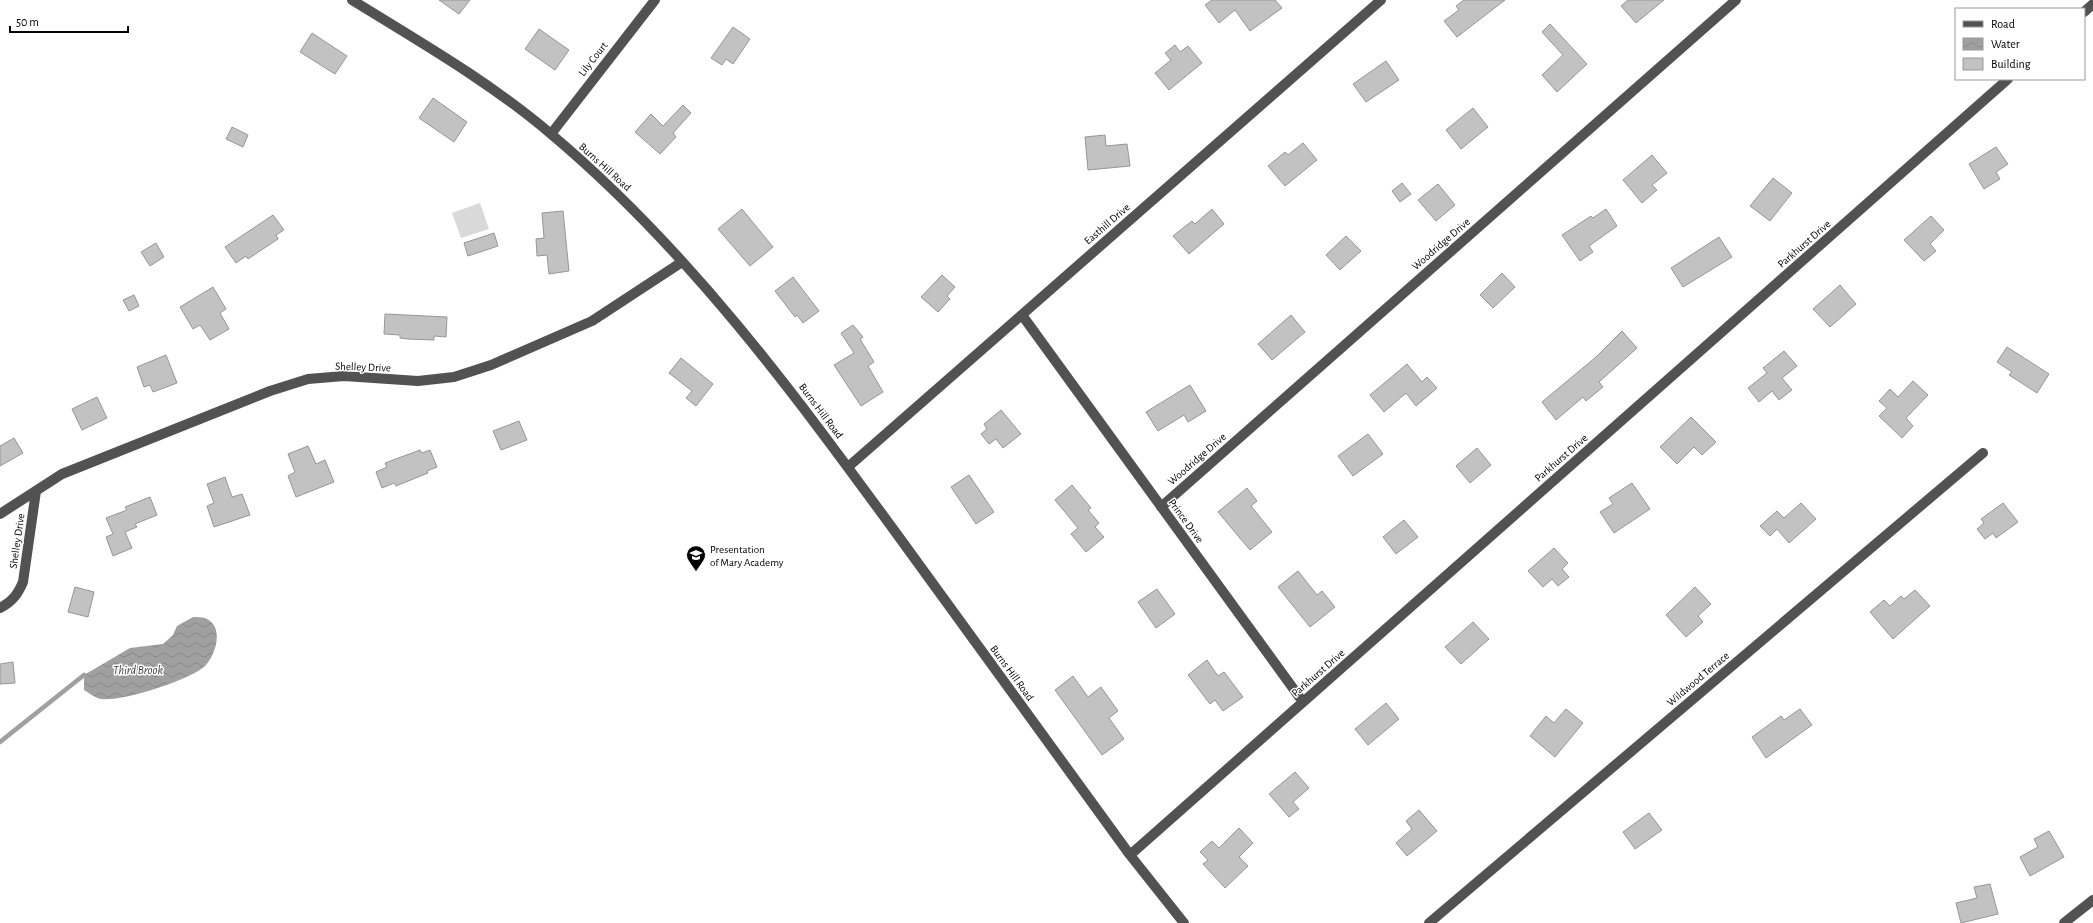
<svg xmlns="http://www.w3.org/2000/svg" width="2093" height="923" font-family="'Alegreya Sans',sans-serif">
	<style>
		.grass { fill: #d9d9d9 }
		.water { fill: url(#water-waves) }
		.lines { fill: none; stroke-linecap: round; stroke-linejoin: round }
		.stream { stroke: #a0a0a0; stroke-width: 4.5 }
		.building { fill: #c2c2c2; stroke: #969696 }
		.minor { stroke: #525252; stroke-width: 10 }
		.labels { text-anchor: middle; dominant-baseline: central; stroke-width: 3; stroke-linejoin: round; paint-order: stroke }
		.street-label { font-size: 11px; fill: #000; stroke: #fff }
		.poi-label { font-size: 11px; fill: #000; stroke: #fff; text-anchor: start }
		.water-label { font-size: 12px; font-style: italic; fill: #414141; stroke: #fff }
	</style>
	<defs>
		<pattern id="water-waves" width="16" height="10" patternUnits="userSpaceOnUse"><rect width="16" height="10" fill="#a0a0a0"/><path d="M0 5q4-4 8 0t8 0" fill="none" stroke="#888"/></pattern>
	</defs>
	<rect width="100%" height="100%" fill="#fff"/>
	<path class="grass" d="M480 203 489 229 461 238 452 213Z"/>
	<path class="water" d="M193 617C196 617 202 617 205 618 225 626 216 655 205 666 190 680 122 702 101 699 95 698 89 693 84 690V675L130 648 163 644 173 635 177 626Z"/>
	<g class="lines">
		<path class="stream" d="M0 742 84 675"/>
	</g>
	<path class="building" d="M439 0H470L459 14Z
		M1212 0H1275L1282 8 1250 31 1235 10 1219 23 1205 5Z
		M1464 0H1505L1457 37 1444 21 1459 10 1456 6Z
		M1628 0H1664L1636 23 1621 6Z
		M1550 24 1587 64 1557 92 1542 75 1563 55 1542 32Z
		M733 27 750 39 733 64 726 59 722 65 711 58Z
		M539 29 569 50 555 70 525 49Z
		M312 33 347 56 335 74 300 52Z
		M1175 45 1180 52 1188 46 1202 63 1169 90 1155 73 1171 60 1165 53Z
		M1386 61 1399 80 1366 102 1353 84Z
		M433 98 467 122 454 142 419 118Z
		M683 105 691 113 673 133 676 137 660 154 635 132 651 114 663 126Z
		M1473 108 1488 127 1461 149 1446 130Z
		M232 127 248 135 243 147 226 139Z
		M1105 135 1106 146 1127 144 1130 166 1088 170 1085 137Z
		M1303 143 1317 160 1285 186 1268 166 1285 152 1288 155Z
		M1996 147 2008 164 1996 172 2000 179 1984 189 1969 164Z
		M1652 155 1667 173 1652 185 1657 190 1642 203 1623 180Z
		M1773 178 1792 193 1770 221 1750 206Z
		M1402 183 1411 194 1400 202 1392 191Z
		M1438 184 1455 205 1436 221 1418 200Z
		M742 209 773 247 750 266 718 229Z
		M1212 209 1224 224 1189 254 1173 236 1192 221 1195 224Z
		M1606 209 1617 226 1589 246 1593 252 1580 261 1562 235 1591 216 1593 218Z
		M563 211 569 271 549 274 547 255 537 256 536 239 544 238 542 213Z
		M273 215 284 230 276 235 278 239 248 259 246 256 236 263 225 247Z
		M1931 216 1944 230 1930 244 1936 251 1924 261 1904 240Z
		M494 233 498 246 468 256 464 243Z
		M1346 236 1361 251 1340 270 1326 255Z
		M1719 237 1732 257 1683 287 1671 268Z
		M156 243 164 257 150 266 141 252Z
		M1502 273 1515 287 1493 308 1480 295Z
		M942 275 955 287 947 296 950 299 938 312 921 297Z
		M793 277 819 311 803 323 797 315 795 317 775 291Z
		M1840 285 1856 304 1830 327 1813 309Z
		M213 287 226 309 220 313 229 329 210 340 200 325 193 329 180 307Z
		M134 295 139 306 129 311 123 300Z
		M385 314 447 317 446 337 434 336V340L408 339 400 338V335L384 334Z
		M1291 315 1305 332 1272 360 1258 344Z
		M853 325 863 337 860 339 874 362 868 366 883 392 861 406 834 365 854 353 841 333Z
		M1622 331 1637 348 1599 382 1603 387 1586 401 1583 397 1556 420 1542 402 1596 357Z
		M2007 347 2049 374 2037 393 2009 375 2012 372 1997 362Z
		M1784 351 1797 366 1782 378 1792 390 1779 400 1772 391 1759 402 1748 388 1767 373 1763 368Z
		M166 355 177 383 153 392 150 385 144 387 137 367Z
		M681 358 713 384 696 406 686 398 692 391 669 373Z
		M1407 364 1422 382 1427 377 1437 388 1416 406 1406 393 1384 412 1370 395Z
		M1913 381 1928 395 1906 418 1913 426 1902 438 1879 416 1887 408 1879 401 1890 389 1898 397Z
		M1190 385 1206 411 1188 422 1184 415 1158 431 1146 412Z
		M97 397 107 418 82 430 72 409Z
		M1001 410 1021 434 1003 448 996 439 989 444 981 434 987 429 984 424Z
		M1691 417 1716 442 1702 455 1694 447 1677 464 1660 447Z
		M519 421 527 440 501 450 493 431Z
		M1368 434 1383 454 1353 476 1338 456Z
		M14 438 23 453 0 466V446Z
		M308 446 316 464 325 460 334 482 296 497 288 476 295 472 288 454Z
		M1477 448 1491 465 1470 483 1456 466Z
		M420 450 422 453 430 450 437 467 427 471 428 473 396 486 394 483 382 488 376 472 387 467 385 463Z
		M969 475 994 512 976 524 951 487Z
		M225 477 232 497 242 494 250 515 214 527 207 506 214 503 207 484Z
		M1632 483 1650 509 1614 533 1600 512 1613 504 1609 498Z
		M1072 485 1091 508 1088 510 1099 523 1095 527 1104 537 1086 552 1071 534 1078 528 1055 500Z
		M1247 488 1257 501 1251 506 1272 532 1250 550 1218 512Z
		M150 497 157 515 135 524 137 527 125 532 132 548 113 556 106 537 113 534 106 518 127 510 125 507Z
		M1801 503 1816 519 1789 543 1777 529 1770 536 1760 526 1777 511 1784 518Z
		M2003 503 2018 522 1996 538 1993 533 1985 539 1977 529 1984 523 1981 519Z
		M1404 520 1418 537 1396 554 1383 537Z
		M1554 548 1568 563 1562 569 1569 577 1558 586 1552 579 1543 587 1528 571Z
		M1298 571 1317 595 1322 591 1335 607 1310 627 1278 587Z
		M75 587 94 592 88 617 68 612Z
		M1695 587 1711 604 1698 616 1703 622 1686 637 1666 615Z
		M1157 589 1175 614 1156 628 1138 602Z
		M1915 590 1930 606 1893 639 1870 612 1884 600 1890 606 1901 596 1904 599Z
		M1473 622 1489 639 1461 664 1445 647Z
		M1207 660 1218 676 1224 672 1243 697 1223 711 1215 700 1210 704 1188 675Z
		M13 662 15 683 0 684V664Z
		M1073 676 1088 697 1101 687 1118 711 1109 718 1124 739 1102 755 1055 690Z
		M1386 703 1399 719 1368 745 1355 729Z
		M1566 709 1583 723 1555 757 1530 736 1546 716 1554 723Z
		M1800 709 1812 725 1766 758 1752 737 1781 716 1784 720Z
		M1295 772 1309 788 1293 802 1299 809 1289 817 1269 794Z
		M1419 810 1437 831 1407 856 1396 843 1412 829 1406 821Z
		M1649 813 1662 830 1635 849 1623 832Z
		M1239 828 1253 843 1239 857 1248 866 1225 888 1203 864 1208 860 1200 852 1212 841 1219 848Z
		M2049 831 2064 857 2030 876 2020 857 2038 847 2034 839Z
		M1990 884 1998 914 1961 923 1956 903 1977 898 1974 887Z"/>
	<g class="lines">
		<path class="minor" d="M352 0C420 42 490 82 551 134 689 250 793 392 899 537 976 643 1053 749 1130 855L1184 923
			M2084 12 2093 4
			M551 134 655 0
			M1022 315 1303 702
			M848 467 1381 0
			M1161 507 1736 0
			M0 514 62 474 270 391 308 379 344 376 418 381 454 377 491 365 592 321 682 262
			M0 608C12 602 18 594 23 582L36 491
			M1130 855 2008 79
			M1429 923 1983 453
			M2064 923 2093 900"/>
	</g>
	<defs>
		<g id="school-pin" transform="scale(1)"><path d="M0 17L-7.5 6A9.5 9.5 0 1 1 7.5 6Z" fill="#000" stroke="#fff"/><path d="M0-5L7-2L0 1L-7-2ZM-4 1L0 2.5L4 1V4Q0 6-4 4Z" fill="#fff"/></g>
	</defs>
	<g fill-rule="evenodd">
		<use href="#school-pin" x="696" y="555"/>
	</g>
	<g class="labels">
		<g class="street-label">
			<text transform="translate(593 59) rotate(-52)">Lily Court</text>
			<text transform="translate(605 167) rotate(42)">Burns Hill Road</text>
			<text transform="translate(1107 224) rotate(-41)">Easthill Drive</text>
			<text transform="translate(1441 244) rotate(-41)">Woodridge Drive</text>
			<text transform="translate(1804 244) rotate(-41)">Parkhurst Drive</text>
			<text transform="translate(363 367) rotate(2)">Shelley Drive</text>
			<text transform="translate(821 411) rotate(53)">Burns Hill Road</text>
			<text transform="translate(1561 458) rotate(-41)">Parkhurst Drive</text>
			<text transform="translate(1197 459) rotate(-41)">Woodridge Drive</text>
			<text transform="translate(1186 521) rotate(54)">Prince Drive</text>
			<text transform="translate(17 541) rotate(-82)">Shelley Drive</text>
			<text transform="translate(1012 673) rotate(54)">Burns Hill Road</text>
			<text transform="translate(1318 673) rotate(-41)">Parkhurst Drive</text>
			<text transform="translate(1698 679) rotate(-40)">Wildwood Terrace</text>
		</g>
		<g class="poi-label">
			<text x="710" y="549">Presentation<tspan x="710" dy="13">of Mary Academy</tspan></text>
		</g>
		<g class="water-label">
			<text x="138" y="670">Third Brook</text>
		</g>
	</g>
	<rect x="1955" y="8" width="130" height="72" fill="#ffffff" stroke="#999999"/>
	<rect x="1963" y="21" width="20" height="6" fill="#525252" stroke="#999999"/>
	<text x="1991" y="28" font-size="12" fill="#000000">Road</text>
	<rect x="1963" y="38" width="20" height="12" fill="url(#water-waves)" stroke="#999999"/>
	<text x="1991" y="48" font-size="12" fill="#000000">Water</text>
	<rect x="1963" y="58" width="20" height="12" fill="#c2c2c2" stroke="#999999"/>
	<text x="1991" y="68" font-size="12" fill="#000000">Building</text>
	<path d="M10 26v6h118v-6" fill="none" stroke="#000000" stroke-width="2"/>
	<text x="16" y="26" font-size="12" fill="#000000" stroke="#ffffff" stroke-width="3" paint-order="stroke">50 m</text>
</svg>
